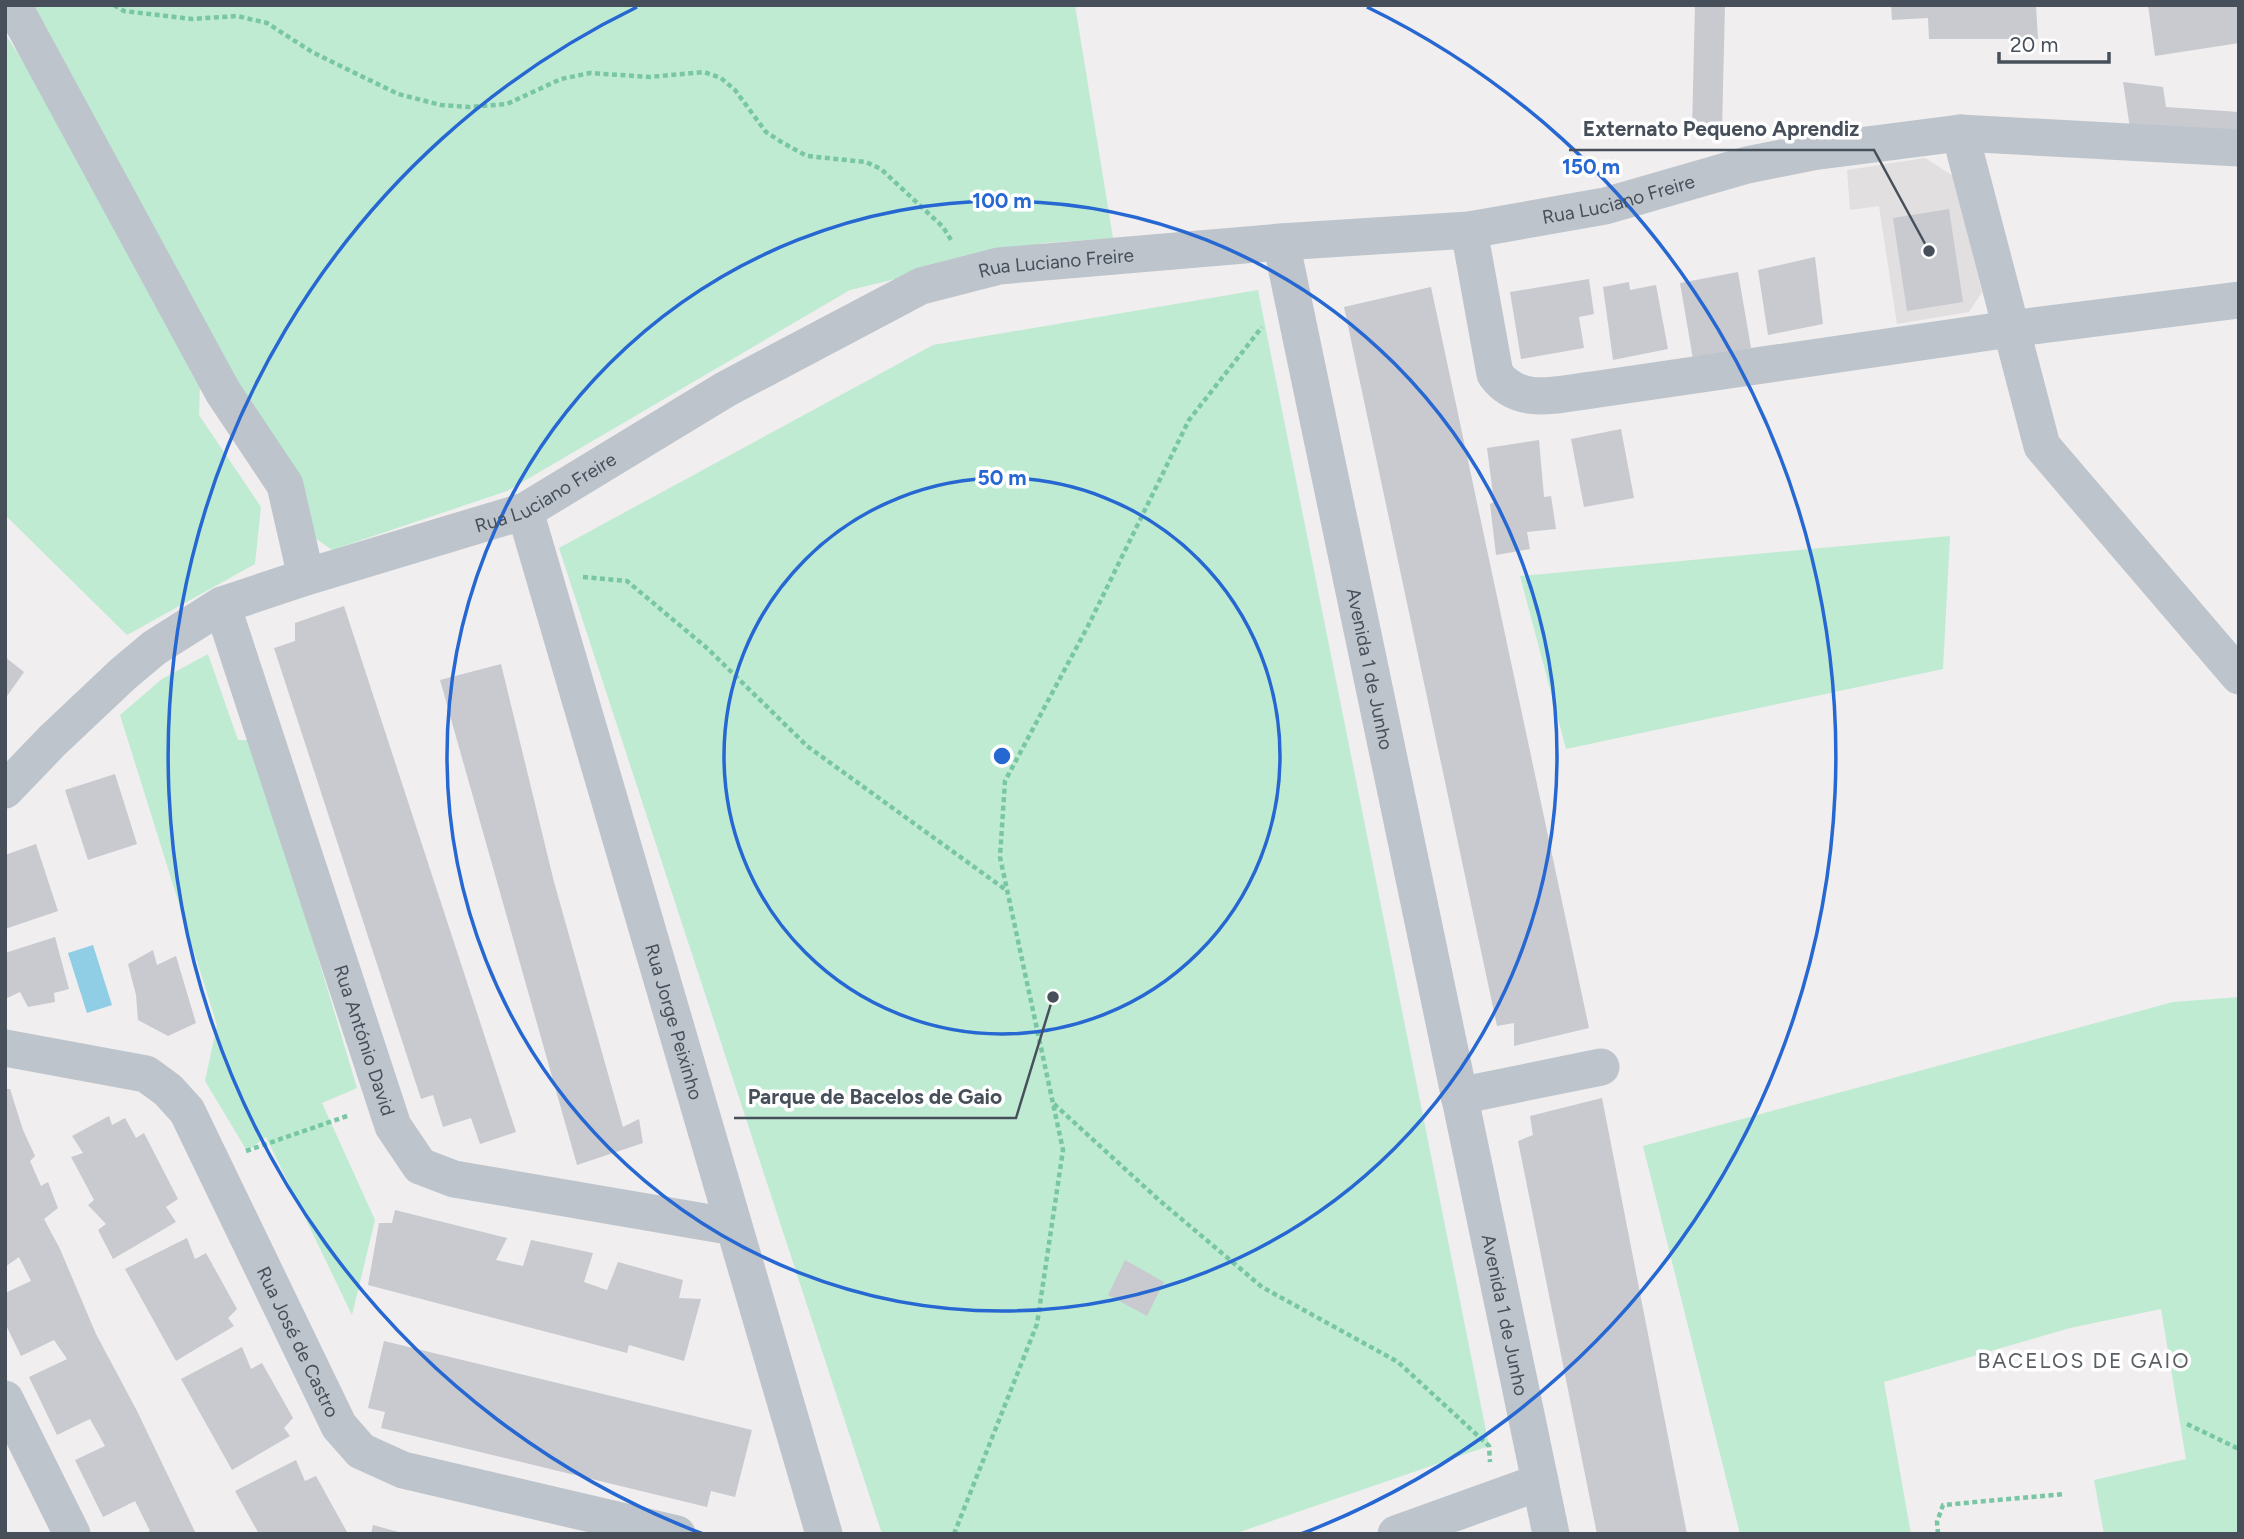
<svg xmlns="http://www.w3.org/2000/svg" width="2244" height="1539" font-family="Figtree,sans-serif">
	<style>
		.education { fill: #e1dfdf }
		.green { fill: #bfebd3 }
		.water { fill: #8fcee5 }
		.building { fill: #c8cad0 }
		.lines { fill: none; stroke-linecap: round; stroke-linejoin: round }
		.path { stroke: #79c6a5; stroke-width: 4.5; stroke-dasharray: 5 3.5; stroke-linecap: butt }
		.minor { stroke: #bdc4cc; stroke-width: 37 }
		.ring { fill: none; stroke: #2667d2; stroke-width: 3.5 }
		.labels { text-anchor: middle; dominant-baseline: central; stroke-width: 7; stroke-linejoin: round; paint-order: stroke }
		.street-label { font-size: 19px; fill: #47505a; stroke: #fff }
		.neighbourhood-label { font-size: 21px; letter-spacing: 2px; fill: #5b5e62; stroke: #fff }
		.centre { fill: #2667d2; stroke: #fff; stroke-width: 3.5 }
		.ring-label { font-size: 21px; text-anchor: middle; font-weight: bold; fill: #2667d2; stroke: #fff; stroke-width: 7; stroke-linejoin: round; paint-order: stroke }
		.leader { fill: none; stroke: #47505a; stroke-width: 2.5 }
		.callout-dot { fill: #47505a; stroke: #fff; stroke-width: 2.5 }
		.callout-label { font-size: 21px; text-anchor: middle; font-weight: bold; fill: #47505a; stroke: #fff; stroke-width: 7; stroke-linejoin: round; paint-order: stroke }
	</style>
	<rect width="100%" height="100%" fill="#f0eeee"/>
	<path class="education" d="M1925 158 1953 176 1982 292 1969 312 1897 324 1879 206 1850 210 1847 170Z"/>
	<path class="green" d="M27 5H1075L1113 238 1044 243 850 290 507 491 332 550 315 538 117 178Z
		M5 34 25 64 200 387 199 415 261 507 255 564 127 635 5 515Z
		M1258 290 1489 1446 1234 1534H882L559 548 933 345Z
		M1950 536 1943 669 1566 749 1520 576Z
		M208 654 238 740H253L357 1088 322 1103 375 1220 352 1315 266 1137 247 1151 205 1081 217 1025 120 715 162 679Z
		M2239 997V1534H2104L2094 1480 2186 1459 2161 1309 2070 1328 1884 1382 1911 1534H1740L1643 1146 2173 1002Z"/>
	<path class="water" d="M93 945 112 1005 87 1013 68 953Z"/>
	<path class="building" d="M1695 5H1725L1722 130 1692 129Z
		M1891 5H2036L2038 39H1929L1928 18 1892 20Z
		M2148 5H2239V43L2155 56Z
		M2123 82 2163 87 2166 107 2239 112V135L2130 128Z
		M1949 209 1963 302 1907 311 1893 218Z
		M1815 257 1823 324 1768 335 1758 270Z
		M1738 272 1751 348 1693 359 1680 283Z
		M1589 279 1594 314 1579 317 1584 348 1521 359 1510 292Z
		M1629 282 1630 290 1656 285 1668 349 1613 360 1603 287Z
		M1431 287 1589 1028 1514 1046V1023L1497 1026 1344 307Z
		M1621 429 1634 498 1584 507 1571 439Z
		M1539 440 1544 497 1551 496 1556 529 1527 532 1530 549 1496 555 1490 504 1494 502 1487 448Z
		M344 606 516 1132 480 1144 471 1118 443 1127 433 1095 421 1099 274 648 295 641V623Z
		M5 657 24 672 5 699Z
		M501 664 554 882 623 1127 639 1119 643 1143 577 1165 440 680Z
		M115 774 137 844 88 860 65 790Z
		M36 844 58 911 5 929V855Z
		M55 937 69 989 54 993 55 1002 28 1007 20 992 5 999V953Z
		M153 950 157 965 176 956 196 1023 168 1036 138 1020 136 995 128 964Z
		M5 1089H10L23 1130 35 1156 30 1161 41 1186 48 1182 58 1208 44 1219 60 1249 96 1334 137 1411 196 1534H144L150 1531 135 1501 103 1517 75 1460 105 1446 90 1419 57 1435 29 1377 67 1359 54 1340 21 1356 5 1323V1293L31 1281 19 1257 5 1267Z
		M1602 1098 1687 1534H1597L1518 1141 1533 1135 1530 1116Z
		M109 1116 112 1125 125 1118 136 1138 144 1133 178 1199 166 1207 176 1222 113 1259 98 1230 106 1224 88 1205 94 1200 71 1157 83 1153 72 1136Z
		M395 1210 507 1238 496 1260 523 1266 531 1240 593 1253 584 1282 607 1290 618 1262 683 1280 679 1298 701 1299 684 1361 629 1345 627 1353 368 1285 379 1223H392Z
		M187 1238 195 1259 206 1253 237 1309 228 1318 234 1326 176 1361 125 1269Z
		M1125 1260 1164 1282 1147 1316 1108 1295Z
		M384 1341 752 1430 735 1497 711 1491 707 1507 381 1428 385 1412 368 1408Z
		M242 1347 251 1369 262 1363 293 1418 284 1428 290 1436 232 1470 181 1379Z
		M296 1460 305 1481 316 1476 347 1532 345 1534H259L235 1491Z
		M373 1525 402 1533V1534H371Z"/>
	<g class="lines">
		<path class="path" d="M114 5 124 11 192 19 237 16 267 23 312 52 398 94 441 105 469 107 507 104 561 79 590 73 650 77 704 72 721 78 735 90 766 132 783 143 807 156 866 162 881 169 943 227 951 240
			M583 577 627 581 708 649 807 746 1006 890
			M1054 1104 1159 1200 1262 1287 1398 1362 1489 1446 1490 1462
			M246 1151 350 1115
			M2187 1424 2239 1449
			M954 1534 1037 1324 1063 1150 1000 857 1005 781 1088 626 1189 420 1262 327
			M1938 1534 1937 1522 1943 1505 2064 1494"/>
		<g class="minor">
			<path d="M13 5 223 392 285 485 306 577"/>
			<path d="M1960 133 2042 446 2239 676"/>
			<path d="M1469 230 1495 374C1519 407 1557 394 1592 390L2010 329 2239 300"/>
			<path id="s1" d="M1281 242 1551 1534"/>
			<path id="s2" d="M525 511 824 1534"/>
			<path id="s3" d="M222 605 393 1126 420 1166 454 1179 734 1227"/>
			<path id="s4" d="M5 790 52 741 123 674 154 648 222 605 306 577 525 511 726 389 921 286 999 266 1281 242 1469 230 1605 206 1747 165 1812 152 1960 133 2239 148"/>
			<path id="s5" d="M5 1048 146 1074 168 1090 187 1111 339 1426 361 1451 403 1470 677 1534"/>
			<path d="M1459 1096 1601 1067"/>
			<path d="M5 1399 72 1534"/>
			<path d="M1396 1534 1540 1482"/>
		</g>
	</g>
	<g class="ring">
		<circle cx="1002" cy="756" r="278"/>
		<circle cx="1002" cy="756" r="555"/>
		<path d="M703 1534A833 833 0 0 1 637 7M1367 7A833 833 0 0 1 1301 1534"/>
	</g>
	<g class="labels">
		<g class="street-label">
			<text stroke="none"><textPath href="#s4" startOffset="1764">Rua Luciano Freire</textPath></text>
			<text stroke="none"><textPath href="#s4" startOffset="1197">Rua Luciano Freire</textPath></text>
			<text stroke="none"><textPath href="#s4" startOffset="630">Rua Luciano Freire</textPath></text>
			<text stroke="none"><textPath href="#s1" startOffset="436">Avenida 1 de Junho</textPath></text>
			<text stroke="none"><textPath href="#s2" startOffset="532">Rua Jorge Peixinho</textPath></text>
			<text stroke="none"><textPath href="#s3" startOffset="458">Rua António David</textPath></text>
			<text stroke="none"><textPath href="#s1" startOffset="1096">Avenida 1 de Junho</textPath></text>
			<text stroke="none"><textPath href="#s5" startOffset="455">Rua José de Castro</textPath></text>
		</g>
		<g class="neighbourhood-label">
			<text x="2084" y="1360">BACELOS DE GAIO</text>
		</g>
	</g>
	<circle cx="1002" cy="756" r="10" class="centre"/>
	<g class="ring-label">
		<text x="1591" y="174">150 m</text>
		<text x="1002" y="208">100 m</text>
		<text x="1002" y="485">50 m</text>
	</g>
	<path class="leader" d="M1929 251L1874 150H1569M1053 997L1016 1118H734"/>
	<g class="callout-dot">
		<circle cx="1929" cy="251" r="7"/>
		<circle cx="1053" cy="997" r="7"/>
	</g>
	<g class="callout-label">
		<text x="1721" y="136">Externato Pequeno Aprendiz</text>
		<text x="875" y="1104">Parque de Bacelos de Gaio</text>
	</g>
	<rect width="2244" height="1539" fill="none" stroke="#47505a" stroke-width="14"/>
	<path d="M1999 52v10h110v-10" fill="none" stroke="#47505a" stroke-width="3.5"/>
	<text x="2010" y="52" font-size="21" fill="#47505a" stroke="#ffffff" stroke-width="5" paint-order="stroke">20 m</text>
</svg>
